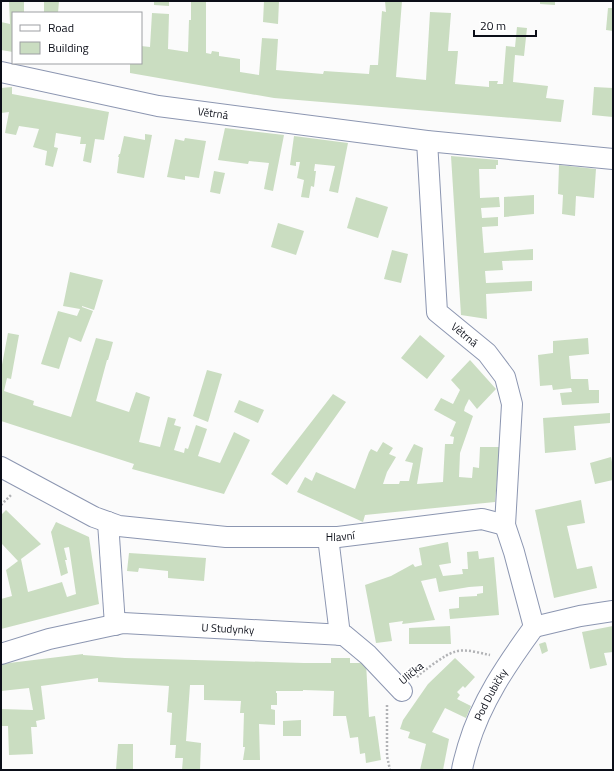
<svg xmlns="http://www.w3.org/2000/svg" width="614" height="771" font-family="'Titillium Web',sans-serif">
	<style>
		.building { fill: #caddc1 }
		.lines { fill: none; stroke-linecap: round; stroke-linejoin: round }
		.street-casing { stroke: #8c96b1; stroke-width: 22 }
		.path { stroke: #b2b3b6; stroke-width: 2.5; stroke-dasharray: 2 2; stroke-linecap: butt }
		.street { stroke: #fff; stroke-width: 20 }
		.labels { text-anchor: middle; dominant-baseline: central; stroke-width: 3.5; stroke-linejoin: round; paint-order: stroke }
		.street-label { font-size: 11px; fill: #0b0e18; stroke: #fff }
	</style>
	<rect width="100%" height="100%" fill="#fbfbfb"/>
	<path class="building" d="M9 1H24V13H13V52L1 50V22L10 24Z
		M44 1H59L58 13H44Z
		M154 1H169V6L154 5Z
		M191 1H206V53L211 54 212 51 219 52V56L240 59V72L259 75 262 38 278 39 276 70 323 74 324 71 369 74 370 65H378L382 11 386 12 385 1H402L396 77 426 80 430 12 451 13 448 51H458L455 84 489 87V81H498L497 84H503L506 46 515 47 517 27 527 28 524 56 515 55 513 82 548 86 546 98 564 100 561 122 274 98 130 73V63H141V46L150 47 152 13 169 14 168 49 188 52 189 20H191Z
		M264 1H279L278 24 263 22Z
		M540 1H555V5L540 4Z
		M608 8H613V31L606 30Z
		M12 87V94L109 112 104 140 95 139 91 163 83 161 86 144H80L81 137 56 133 54 147 58 148 53 167 45 165 47 151 33 147 39 129 19 126 16 135 5 133 9 112 1 113V88Z
		M594 87 613 88V117L592 115Z
		M225 128 284 135 273 191 264 189 269 163 249 161 248 164 218 160Z
		M145 134 152 135 144 178 117 173 119 157H118L119 154H120L124 136 145 140Z
		M294 136 348 143 338 193 329 191 335 166 315 164 314 171H316L314 187 311 186 309 198 301 197 304 180 297 178 300 162H296V166L290 165Z
		M185 138 206 141 199 178 185 176V180L167 177 175 139 184 141Z
		M451 156 498 160V165H496V169H479L480 198 499 197 500 207 481 208 482 218 498 217V226L482 227 484 253 533 249V260L502 261 503 270 485 271 486 283 532 281V291L486 294 487 319 461 315Z
		M559 165 596 169 594 198 576 196 575 216 562 214 563 195 558 194Z
		M214 171 225 173 220 194 210 192Z
		M534 195V214L504 217V197Z
		M356 197 388 207 378 238 347 228Z
		M278 223 304 231 296 255 271 247Z
		M392 250 408 254 401 283 384 279Z
		M70 272 103 280 94 310 82 306V307L93 311 81 342 69 337 59 369 41 364 58 311 77 316 80 309 63 306Z
		M8 333 19 335 11 379 7 378 4 391 34 401 33 405 71 417 96 338 113 342 108 360H107L96 401 129 412 136 392 150 397 139 442 160 447 168 417 176 419 174 425 181 427 174 450 184 453 185 448 188 449 196 425 207 429 198 456 220 463 234 432 250 440 224 494 132 469 134 464 1 421V370Z
		M420 335 445 356 427 379 401 358Z
		M588 338 589 354 569 356 571 379H588L589 390H599V403L562 405 560 393 572 392 571 388 553 390 552 385 540 386 538 355 553 353V341Z
		M470 360 496 389 477 409 469 399 465 407 464 411 473 416 460 453 459 477 472 478 473 467 479 468 480 447H500L495 502 365 515 363 522 297 492 305 477 312 481 316 472 355 489 369 452 371 449 377 452 383 442 393 448 389 454 396 457 387 472 383 484H399L400 481H409L413 463 405 461 414 444 423 448 417 484 443 482 445 444H453L454 437 450 436 456 422 434 410 441 398 453 404 460 390 451 380Z
		M207 370 222 374 208 422 193 416Z
		M333 394 346 402 287 485 271 474Z
		M239 400 264 410 258 423 234 412Z
		M610 413V423L574 426 576 450 545 453 543 418Z
		M611 457 613 467V480L595 484 590 463Z
		M581 500 585 523 567 526 577 569 592 566 597 588 554 598 535 510Z
		M6 510 41 544 21 559 28 592 62 582 67 597 76 594 69 547 64 548 67 560H65L68 573 61 576 51 532 56 522 89 537 99 604 1 629V599L12 596 6 570 18 561 2 544 1 545V515Z
		M448 542 451 563 439 565 443 576 463 574 462 569H468L467 552 478 551 479 559 494 557 499 615 450 619 449 609 459 608V597L477 596V594L483 593V586L469 587 439 592 436 578 421 581 435 620 402 624 403 621 389 623 392 641 376 643 365 585 391 576 413 564 415 567 422 565 419 548Z
		M129 553 206 558 204 581 168 578V571L139 568 138 572 127 571Z
		M450 626 451 644H409V628Z
		M613 626V652L604 653 607 665 590 669 582 632Z
		M545 642 546 643 548 651 542 654 539 644Z
		M83 654V655L125 658 304 663H331V658H350V663H366L369 717 375 716 381 760 366 763 365 753 360 754 358 737 350 738 346 716H333L334 691 303 690V691H276V693H277V705H271V709L275 710V725L259 724 260 760H243L245 747H243L244 713H240L241 701 204 700V685H190L186 741 201 743 200 770H182L183 758H175L176 745H170L172 713 167 712 169 686 98 682V678L41 686 45 719 36 721 37 727H31L33 754 9 755 8 726H1V709L33 710 29 688 1 691V664Z
		M455 658 475 677 465 688 463 686 457 692 460 695 457 699 471 706 466 718 445 708 432 732 449 739 443 770H420L426 744 408 738 410 732 400 729 403 720 428 684Z
		M301 720V736H283V721Z
		M118 744H133V770H116Z"/>
	<g class="lines">
		<g class="street-casing">
			<g id="street">
				<path id="s1" d="M1 72 158 106 427 141 613 159"/>
				<path id="s2" d="M427 141 437 312 487 353 505 377 512 404 505 525 514 552 534 627"/>
				<path id="s3" d="M1 467 94 517 119 526 226 537H338L482 519 505 525"/>
				<path d="M108 522 115 625"/>
				<path d="M328 537 340 635"/>
				<path d="M534 627 580 616 613 611"/>
				<path id="s4" d="M1 654 49 639 123 623 344 635 368 655 402 691"/>
				<path id="s5" d="M462 770C463 762 466 754 468 746 481 702 507 664 534 627"/>
			</g>
		</g>
		<path class="path" d="M1 505 11 495
			M417 677C423 671 446 654 454 652 465 648 479 653 490 655
			M387 705V756L390 770"/>
		<use href="#street" class="street"/>
	</g>
	<g class="labels">
		<g class="street-label">
			<text stroke="none"><textPath href="#s1" startOffset="216">Větrná</textPath></text>
			<text stroke="none"><textPath href="#s2" startOffset="207">Větrná</textPath></text>
			<text stroke="none"><textPath href="#s3" startOffset="354">Hlavní</textPath></text>
			<text stroke="none"><textPath href="#s4" startOffset="231">U Studynky</textPath></text>
			<text transform="translate(411 673) rotate(-40)">Ulička</text>
			<text stroke="none"><textPath href="#s5" startOffset="81">Pod Dubičky</textPath></text>
		</g>
	</g>
	<rect width="614" height="771" fill="none" stroke="#0b0e18" stroke-width="4"/>
	<rect x="12" y="12" width="130" height="52" fill="#ffffff" stroke="#9d9fa3"/>
	<rect x="20" y="25" width="20" height="6" fill="#ffffff" stroke="#9d9fa3"/>
	<text x="48" y="32" font-size="12" fill="#0b0e18">Road</text>
	<rect x="20" y="42" width="20" height="12" fill="#caddc1" stroke="#9d9fa3"/>
	<text x="48" y="52" font-size="12" fill="#0b0e18">Building</text>
	<path d="M474 30v6h62v-6" fill="none" stroke="#0b0e18" stroke-width="2"/>
	<text x="480" y="30" font-size="12" fill="#0b0e18" stroke="#ffffff" stroke-width="3" paint-order="stroke">20 m</text>
</svg>
